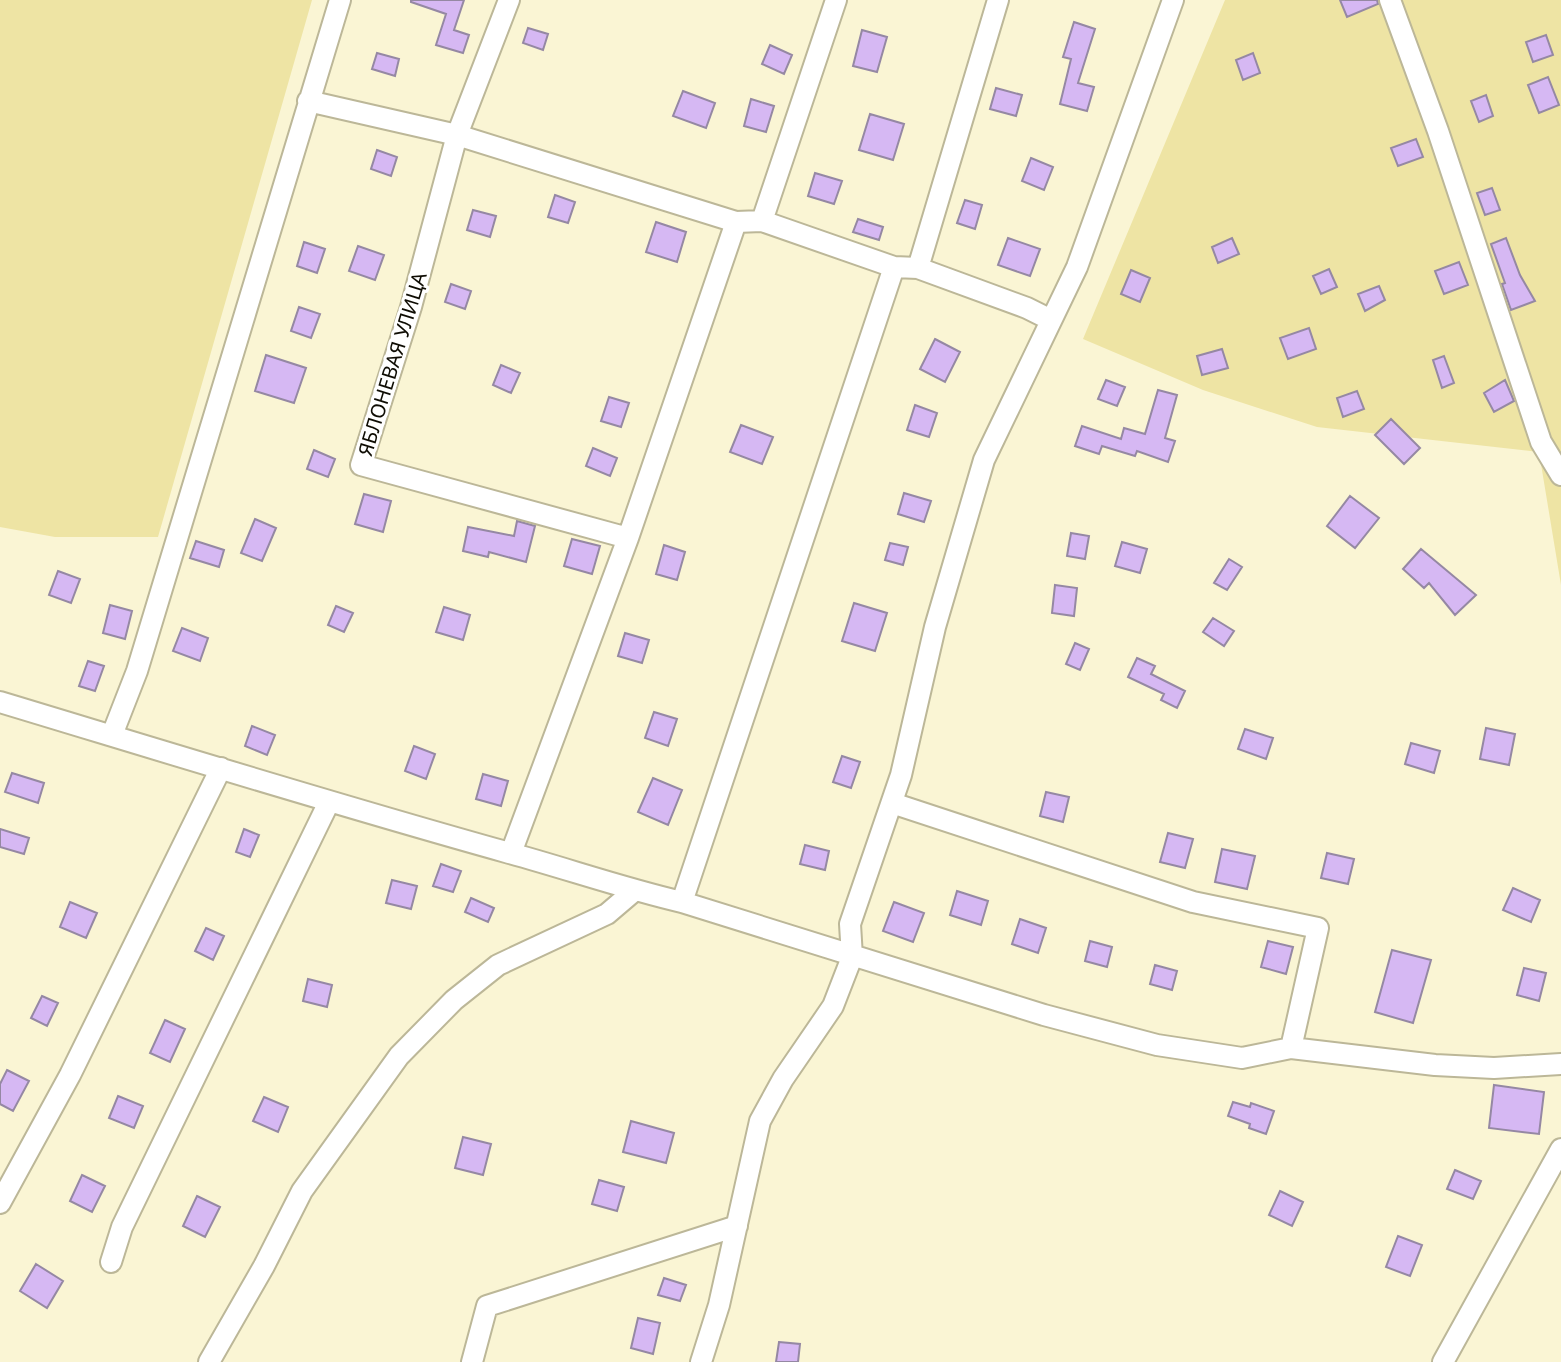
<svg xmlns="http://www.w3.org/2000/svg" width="1561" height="1362" font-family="'Noto Sans',sans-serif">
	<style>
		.green { fill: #eee4a4 }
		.building { fill: #d6b8f3; stroke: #9588a3; stroke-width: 2 }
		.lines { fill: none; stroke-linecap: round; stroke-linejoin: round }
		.minor-casing { stroke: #bcb798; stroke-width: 24 }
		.minor { stroke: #fff; stroke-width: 20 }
		.labels { text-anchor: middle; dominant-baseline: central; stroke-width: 6; stroke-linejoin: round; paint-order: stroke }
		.street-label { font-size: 20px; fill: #0e0c03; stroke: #fff }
	</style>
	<rect width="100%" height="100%" fill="#faf5d4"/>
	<path class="green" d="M0 0H312L158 537H55L0 527Z
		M1225 0H1561V585L1539 452 1317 427 1203 390 1083 339Z"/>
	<path class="building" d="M411 0H464L454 30 469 35 463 53 436 45 446 14 411 2Z
		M1340 0H1377L1378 4 1347 17Z
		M1074 22 1095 29 1078 83 1094 87 1087 111 1060 104 1071 59 1063 57Z
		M528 28 548 34 543 50 523 43Z
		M862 30 887 37 877 72 853 66Z
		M1546 35 1553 55 1533 62 1526 42Z
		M770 45 792 55 784 74 762 64Z
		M377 53 399 59 395 76 372 69Z
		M1253 53 1260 73 1243 80 1236 60Z
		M1548 77 1559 105 1539 113 1528 85Z
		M996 88 1022 95 1016 116 990 109Z
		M683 91 715 103 706 128 673 116Z
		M1486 95 1493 116 1479 122 1471 101Z
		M751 99 774 106 766 132 744 126Z
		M870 114 904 124 893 160 859 150Z
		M1416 139 1423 157 1398 166 1391 148Z
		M377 150 397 157 391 176 371 169Z
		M1031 158 1053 167 1044 190 1022 181Z
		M815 173 842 181 834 204 808 196Z
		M1492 188 1500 210 1485 215 1477 193Z
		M555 195 575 202 568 223 548 217Z
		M965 200 982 205 975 229 957 223Z
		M473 210 496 216 490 237 467 230Z
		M858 219 883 227 879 240 853 232Z
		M656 222 686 232 677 262 646 252Z
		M1008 238 1040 249 1030 276 998 265Z
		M1232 238 1239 254 1218 263 1212 247Z
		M1506 238 1520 275 1535 301 1511 310 1502 284 1505 283 1491 244Z
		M304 242 325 249 317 273 297 266Z
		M358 246 384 255 375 280 349 271Z
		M1459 262 1468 285 1444 294 1435 271Z
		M1329 269 1337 287 1321 294 1313 276Z
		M1131 270 1150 278 1140 302 1121 294Z
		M451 284 471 291 465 309 445 302Z
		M1379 286 1385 300 1365 311 1358 294Z
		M299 307 320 314 311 338 291 331Z
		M1309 328 1316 349 1288 359 1280 338Z
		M935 339 960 352 945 382 920 369Z
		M1222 349 1228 368 1202 375 1197 356Z
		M266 355 306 368 294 403 255 391Z
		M1444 356 1454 383 1442 388 1433 360Z
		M501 365 520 373 511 393 493 385Z
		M1106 380 1125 387 1117 406 1098 399Z
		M1505 380 1514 401 1494 412 1484 393Z
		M1158 390 1177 395 1165 438 1175 441 1168 462 1137 451 1135 456 1102 446 1099 454 1075 446 1082 426 1121 439 1124 428 1145 434Z
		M1357 391 1364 409 1343 417 1337 398Z
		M609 397 629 403 621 427 601 421Z
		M915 405 937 413 929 437 907 430Z
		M1391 419 1420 448 1404 464 1375 435Z
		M741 425 773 437 762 464 730 452Z
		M593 448 617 458 610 476 586 466Z
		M314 450 335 459 328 477 307 469Z
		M904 493 931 501 924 522 898 514Z
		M364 494 391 501 383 532 355 524Z
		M1350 496 1379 518 1355 548 1327 526Z
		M255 519 276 528 262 561 241 553Z
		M517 521 535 526 526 562 489 552 488 557 463 551 468 527 514 536Z
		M1071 533 1089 536 1085 559 1067 556Z
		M572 539 600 546 592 574 564 566Z
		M196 541 224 550 219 567 190 558Z
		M1122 542 1147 549 1140 573 1115 566Z
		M890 543 908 547 903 565 885 560Z
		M664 545 685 552 677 580 656 574Z
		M1421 549 1476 595 1455 615 1429 583 1424 588 1403 569Z
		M1229 559 1242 567 1227 590 1214 583Z
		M58 571 80 579 71 603 49 595Z
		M1055 585 1077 588 1074 616 1052 613Z
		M854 603 887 613 875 651 842 641Z
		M110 605 132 611 125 639 103 633Z
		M336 606 353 613 344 632 328 625Z
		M444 607 470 615 463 640 436 632Z
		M1213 618 1234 631 1224 646 1203 632Z
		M182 628 208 638 200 661 173 651Z
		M625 633 649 640 642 663 618 656Z
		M1075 643 1089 649 1080 670 1066 664Z
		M1137 658 1155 666 1151 674 1185 691 1177 708 1161 700 1164 694 1128 677Z
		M88 661 104 666 95 691 79 686Z
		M654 712 677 719 668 746 645 738Z
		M252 726 275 735 267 755 245 746Z
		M1486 728 1515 734 1509 765 1480 759Z
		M1245 729 1273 738 1266 759 1238 749Z
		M1411 743 1440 751 1434 773 1405 764Z
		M414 746 435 754 426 779 405 771Z
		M842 756 860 762 851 788 833 782Z
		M12 773 44 783 38 803 5 792Z
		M483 774 508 781 501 806 476 799Z
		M653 778 682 790 668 825 638 812Z
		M1046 792 1069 797 1063 822 1040 816Z
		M0 829 29 838 24 854 0 847Z
		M244 829 259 835 250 857 236 852Z
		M1168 833 1193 839 1185 868 1160 862Z
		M805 845 829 851 825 870 800 864Z
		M1222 849 1255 856 1247 889 1215 882Z
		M1327 853 1354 859 1348 884 1321 878Z
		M441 864 461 871 453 892 433 886Z
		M392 880 417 886 411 909 386 903Z
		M1513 888 1540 900 1531 922 1503 910Z
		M957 891 988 901 981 925 950 915Z
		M471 898 494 908 488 922 465 912Z
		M70 902 97 913 86 938 60 927Z
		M894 902 924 913 913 942 883 931Z
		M1020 919 1046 928 1038 953 1012 944Z
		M206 928 224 936 213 960 195 951Z
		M1090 941 1112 947 1107 967 1085 961Z
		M1268 941 1293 947 1286 974 1261 967Z
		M1392 950 1431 960 1413 1023 1375 1012Z
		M1155 965 1177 971 1172 990 1150 984Z
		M1524 968 1546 973 1539 1001 1517 995Z
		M308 979 332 985 327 1007 303 1001Z
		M42 996 58 1003 47 1026 31 1018Z
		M165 1020 185 1029 170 1062 150 1053Z
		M7 1070 29 1081 13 1111 0 1104V1084Z
		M1494 1085 1544 1092 1539 1134 1489 1128Z
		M118 1096 143 1106 134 1128 109 1118Z
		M264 1097 288 1107 278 1132 253 1121Z
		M1233 1102 1250 1107 1251 1103 1274 1111 1266 1134 1249 1128 1250 1124 1228 1116Z
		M631 1121 674 1133 666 1163 623 1152Z
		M463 1137 491 1144 483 1175 455 1168Z
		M1455 1170 1481 1181 1473 1199 1447 1189Z
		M82 1175 105 1186 92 1212 70 1201Z
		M599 1180 624 1187 617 1211 592 1204Z
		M1280 1191 1303 1202 1292 1226 1269 1215Z
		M197 1196 220 1207 205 1237 183 1226Z
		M1398 1236 1422 1245 1410 1276 1386 1267Z
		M36 1264 63 1281 47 1308 20 1291Z
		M664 1278 686 1285 680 1301 658 1295Z
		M638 1318 660 1323 653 1354 631 1348Z
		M779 1342 800 1344 798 1362H776Z"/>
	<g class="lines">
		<g class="minor-casing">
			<path id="minor" d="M509 0 457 135 411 307 361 465 628 538
				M1390 0 1438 131 1541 442 1561 475
				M308 101 457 135 736 222 762 221 894 267 918 268 1027 308 1051 320
				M762 221 836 0
				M918 268 998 0
				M0 702C169 753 337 805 506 852 565 868 622 888 682 902L1044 1015 1157 1045 1242 1058 1291 1048 1435 1065 1494 1068 1561 1064
				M112 735 137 671 340 0
				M892 803 1193 902 1318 928 1291 1048
				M511 853 628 538 736 222
				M682 902 894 267
				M0 1203 70 1075 221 768
				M111 1262 122 1227 329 802
				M209 1362 264 1266 302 1191 399 1056 454 1000 498 965 607 914 634 891
				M472 1362 487 1306 737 1226
				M701 1362 719 1305 760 1121 783 1079 833 1006 852 957 850 924 901 775 935 627 984 460 1077 267 1173 0
				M1443 1362 1561 1149"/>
		</g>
		<use href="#minor" class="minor"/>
	</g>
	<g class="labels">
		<g class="street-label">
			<text transform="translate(392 364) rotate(-73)">ЯБЛОНЕВАЯ УЛИЦА</text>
		</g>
	</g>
</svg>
